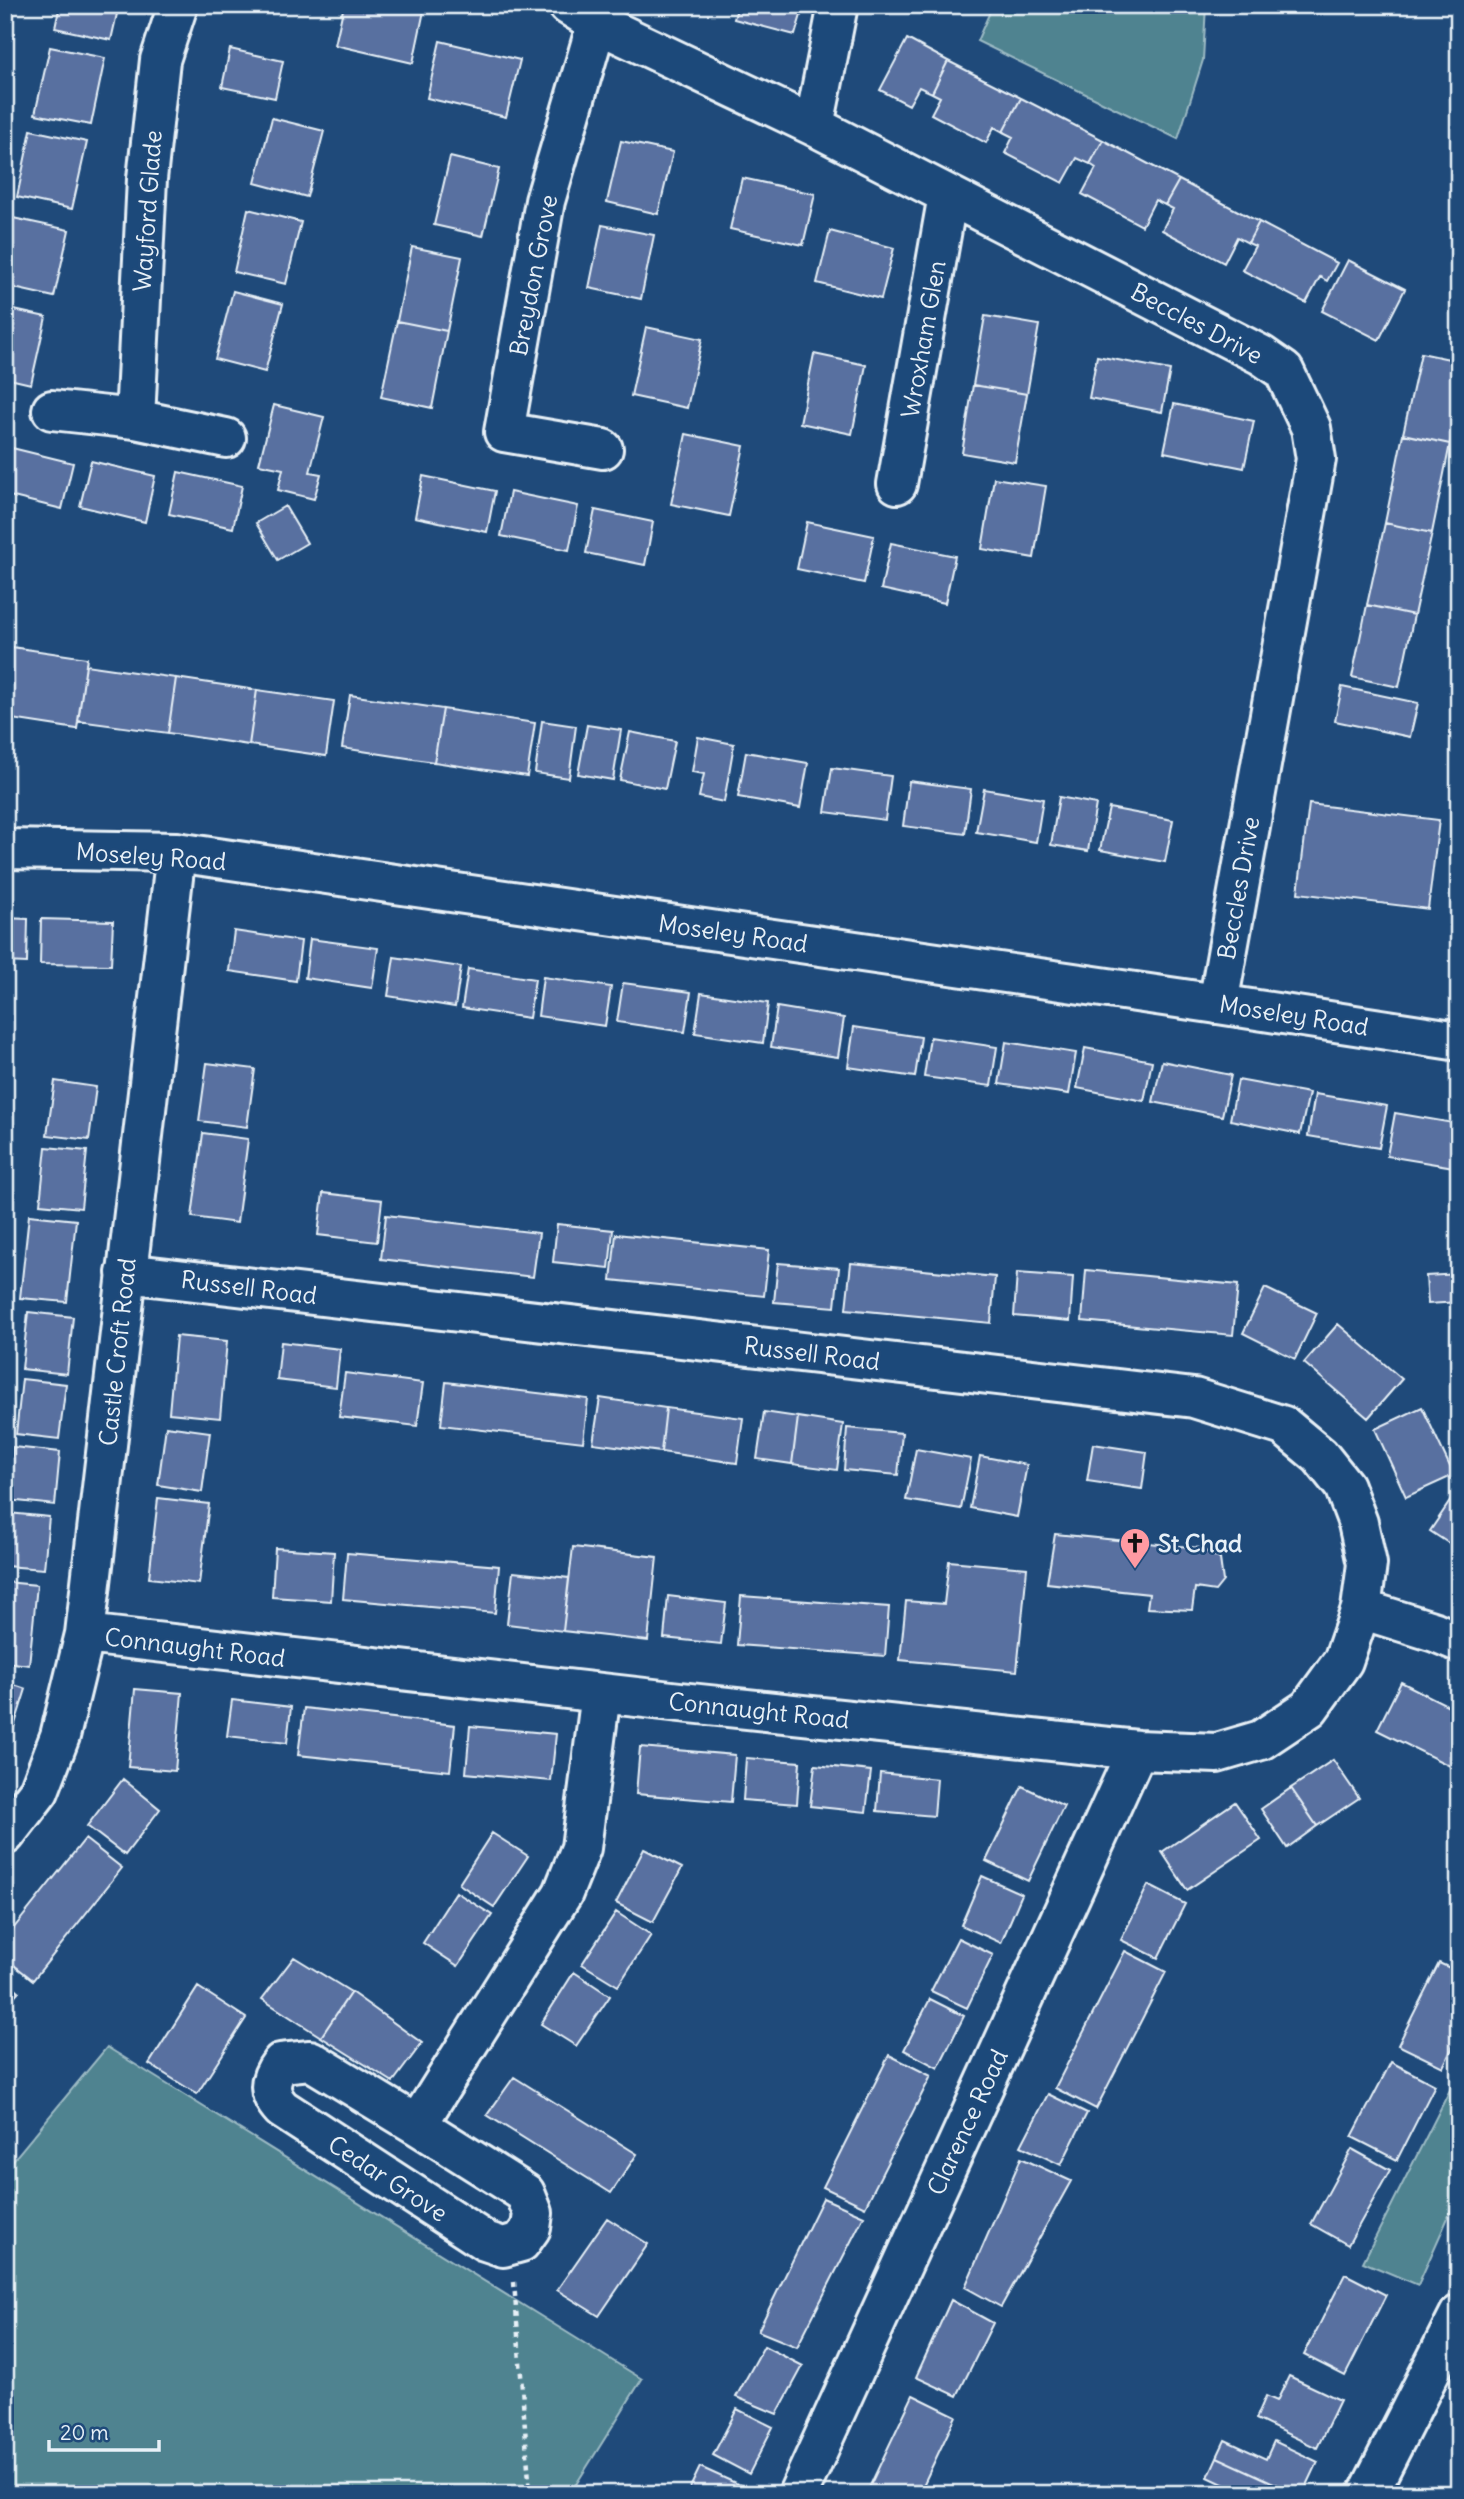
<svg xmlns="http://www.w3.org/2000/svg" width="1464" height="2499" font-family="Delius,sans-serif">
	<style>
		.green { fill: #4f8390; stroke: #9cbac4; stroke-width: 2 }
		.building { fill: #5970a0; stroke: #e8f1f8; stroke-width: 2 }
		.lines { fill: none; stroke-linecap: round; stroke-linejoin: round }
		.street-casing { stroke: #e8f1f8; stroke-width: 44 }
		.secondary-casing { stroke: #e8f1f8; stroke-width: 44 }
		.path { stroke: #e8f1f8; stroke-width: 4.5; stroke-dasharray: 5 5; stroke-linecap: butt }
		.street { stroke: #1f4a7a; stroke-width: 38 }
		.secondary { stroke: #1f4a7a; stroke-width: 38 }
		.labels { text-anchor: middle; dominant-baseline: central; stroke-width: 5; stroke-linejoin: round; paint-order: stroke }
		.street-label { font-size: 24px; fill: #e8f1f8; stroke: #1f4a7a }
		.poi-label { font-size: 24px; font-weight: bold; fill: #e8f1f8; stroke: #1f4a7a; text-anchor: start }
	</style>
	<rect width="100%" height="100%" fill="#1f4a7a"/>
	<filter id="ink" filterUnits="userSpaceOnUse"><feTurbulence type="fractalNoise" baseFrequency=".0143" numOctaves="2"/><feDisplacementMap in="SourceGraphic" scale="14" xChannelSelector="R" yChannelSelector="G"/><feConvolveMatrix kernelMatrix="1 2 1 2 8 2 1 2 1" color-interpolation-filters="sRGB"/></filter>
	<g filter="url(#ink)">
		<path class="green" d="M993 5H1206L1203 60 1178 139 977 41Z
			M107 2047 642 2379 570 2494H5V2170Z
			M1459 2072V2193L1418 2285 1363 2262Z"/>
		<path class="building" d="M60 5H119L111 40 55 28Z
			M344 5 425 6 413 63 335 45Z
			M738 5H804L795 35 734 19Z
			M907 39 948 61 932 93 919 87 909 105 880 90Z
			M440 41 520 60 506 117 427 98Z
			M50 47 105 58 91 125 35 114Z
			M230 49 283 61 275 98 222 87Z
			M948 61 1021 98 1003 132 994 127 986 143 931 114 940 97 932 93Z
			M1021 98 1103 140 1090 164 1077 158 1063 183 1005 153 1013 137 1003 132Z
			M272 118 324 131 307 197 255 183Z
			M31 130 87 142 72 209 17 197Z
			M1103 140 1179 180 1165 205 1155 200 1142 226 1082 194 1096 168 1090 164Z
			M621 141 673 152 658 214 607 202Z
			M450 157 499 169 483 236 434 225Z
			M742 178 815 194 803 245 730 229Z
			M1179 180 1259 222 1248 243 1237 237 1224 263 1162 230 1173 209 1165 205Z
			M248 209 301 222 286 284 234 272Z
			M13 218 69 230 54 297 5 286V255Z
			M1259 222 1337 263 1327 281 1320 277 1306 303 1242 270 1255 246 1248 243Z
			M602 225 654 235 641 299 589 288Z
			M830 231 894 248 881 299 817 283Z
			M412 247 462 257 447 331 397 321Z
			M1348 260 1405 289 1379 340 1322 311Z
			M233 291 283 304 265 372 215 359Z
			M5 308 46 317 31 384 5 378Z
			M985 316 1039 325 1027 394 973 385Z
			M397 321 447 331 432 408 381 397Z
			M646 327 702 339 687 408 631 396Z
			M1421 353 1459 361V405L1450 444 1403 434Z
			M814 354 866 365 852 434 800 423Z
			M1097 356 1170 370 1162 412 1089 398Z
			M973 385 1027 394 1015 462 962 453Z
			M1174 404 1254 421 1244 468 1164 452Z
			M274 405 324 417 310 472 321 474 314 499 278 490 283 469 259 464Z
			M686 434 744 446 729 516 671 504Z
			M1403 434 1450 444 1432 533 1385 523Z
			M8 447 73 463 62 509 5 495V457Z
			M91 461 155 476 145 522 80 506Z
			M178 472 242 486 233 528 169 514Z
			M423 476 495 491 487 532 415 517Z
			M994 478 1046 486 1034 558 982 549Z
			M510 492 578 506 569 550 501 536Z
			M285 506 307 543 278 560 256 523Z
			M595 510 653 522 645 565 586 553Z
			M807 522 874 536 864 583 797 569Z
			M1385 523 1432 533 1414 615 1367 605Z
			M891 543 955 556 945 603 881 589Z
			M1367 605 1414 615 1399 687 1352 677Z
			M5 646 87 658 77 729 5 718Z
			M86 665 176 678 168 733 78 721Z
			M176 678 257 690 249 745 168 733Z
			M1342 687 1418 703 1410 737 1335 721Z
			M257 690 334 701 326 756 249 745Z
			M350 695 443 709 434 762 342 748Z
			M443 709 535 723 527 776 434 762Z
			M542 721 576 726 569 778 535 773Z
			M587 725 621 730 613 780 578 774Z
			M630 732 675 741 665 789 620 780Z
			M698 737 734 744 724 802 699 797 704 774 692 772Z
			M746 752 808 763 800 808 738 797Z
			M832 768 891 776 885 820 825 812Z
			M909 781 971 789 965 834 903 826Z
			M984 789 1043 799 1036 842 976 832Z
			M1059 797 1096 804 1088 851 1051 845Z
			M1309 804 1439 820 1428 909 1298 893Z
			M1109 808 1173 820 1165 862 1100 850Z
			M5 918 28 919 27 963 5 962Z
			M41 919 113 921 111 965 40 964Z
			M234 931 301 941 296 981 229 971Z
			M310 939 378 948 372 988 305 978Z
			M394 957 461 967 455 1007 388 996Z
			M468 969 535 979 529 1018 462 1008Z
			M543 977 611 987 605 1026 538 1016Z
			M623 983 691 992 685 1032 617 1022Z
			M701 993 768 1003 763 1043 695 1033Z
			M777 1007 844 1018 838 1057 771 1047Z
			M854 1027 921 1037 915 1077 848 1067Z
			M930 1037 997 1047 991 1086 924 1077Z
			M1006 1042 1076 1053 1069 1094 999 1084Z
			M1085 1048 1152 1061 1144 1101 1077 1088Z
			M1162 1061 1231 1075 1222 1116 1153 1102Z
			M207 1063 255 1069 247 1127 199 1121Z
			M1238 1080 1309 1093 1300 1134 1230 1120Z
			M55 1081 96 1087 89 1140 47 1135Z
			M1315 1094 1387 1106 1379 1148 1308 1136Z
			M1395 1113 1459 1124 1454 1167 1387 1156Z
			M203 1133 248 1139 237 1223 192 1217Z
			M46 1147 87 1151 81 1208 40 1204Z
			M323 1193 382 1200 377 1242 318 1235Z
			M29 1215 76 1220 67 1302 20 1298Z
			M386 1215 539 1233 533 1277 381 1259Z
			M557 1224 613 1230 609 1268 553 1262Z
			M616 1234 769 1250 764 1296 611 1280Z
			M778 1263 839 1268 835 1307 774 1302Z
			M851 1263 995 1277 991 1323 846 1309Z
			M1086 1270 1238 1285 1233 1335 1082 1321Z
			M1017 1273 1073 1277 1070 1321 1014 1316Z
			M1459 1274V1302L1428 1304 1426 1276Z
			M1265 1288 1317 1313 1295 1359 1243 1333Z
			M28 1312 73 1317 67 1374 22 1369Z
			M1338 1324 1402 1379 1368 1418 1304 1363Z
			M176 1336 227 1341 220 1418 169 1413Z
			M281 1342 340 1349 336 1387 277 1380Z
			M345 1373 423 1383 417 1426 339 1417Z
			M22 1379 66 1384 59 1439 16 1434Z
			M446 1382 588 1399 583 1442 441 1425Z
			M600 1398 666 1408 661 1452 593 1443Z
			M1422 1407 1454 1475 1406 1497 1375 1429Z
			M666 1408 743 1418 737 1463 661 1452Z
			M764 1412 798 1417 792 1464 757 1459Z
			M798 1417 843 1424 837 1470 792 1464Z
			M166 1426 210 1432 202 1492 158 1485Z
			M847 1428 902 1433 898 1475 844 1470Z
			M1093 1444 1147 1452 1142 1489 1087 1481Z
			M13 1447 60 1452 55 1505 8 1500Z
			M916 1449 971 1459 961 1509 906 1500Z
			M980 1456 1027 1465 1017 1517 970 1508Z
			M1459 1488V1550L1430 1531Z
			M158 1498 209 1504 199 1584 149 1578Z
			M8 1513 49 1517 44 1569 5 1566Z
			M1055 1534 1200 1548 1220 1559 1223 1581 1215 1591 1195 1588 1192 1610 1147 1608 1149 1594 1047 1583Z
			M573 1547 657 1557 648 1641 563 1631Z
			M275 1548 334 1552 331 1601 272 1597Z
			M347 1553 499 1566 495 1613 343 1599Z
			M949 1561 1027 1568 1017 1671 900 1660 906 1601 944 1604Z
			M513 1572 569 1578 563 1631 507 1624Z
			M5 1582 37 1585 29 1665 5 1662Z
			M668 1596 726 1603 721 1644 664 1638Z
			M741 1596 889 1607 885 1656 737 1645Z
			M5 1682 26 1689 10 1740 5 1738Z
			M1401 1682 1459 1711V1763L1456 1769 1377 1730Z
			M135 1689 182 1693 175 1771 128 1767Z
			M232 1700 291 1707 287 1743 227 1736Z
			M304 1708 455 1725 450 1771 298 1755Z
			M470 1726 556 1734 551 1781 466 1773Z
			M640 1747 735 1755 731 1802 636 1794Z
			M746 1758 800 1762 797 1804 743 1800Z
			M1333 1760 1359 1798 1317 1826 1291 1788Z
			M815 1765 871 1771 866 1812 810 1806Z
			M880 1773 937 1779 934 1816 877 1811Z
			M123 1779 160 1809 125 1855 87 1826Z
			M1022 1786 1064 1806 1028 1881 986 1861Z
			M1291 1788 1317 1826 1287 1848 1261 1809Z
			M1235 1802 1261 1840 1187 1890 1162 1852Z
			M492 1833 528 1856 494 1907 459 1884Z
			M85 1839 122 1868 33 1980 5 1958V1939Z
			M644 1849 682 1868 653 1922 616 1903Z
			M982 1876 1022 1894 1001 1943 961 1925Z
			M1148 1885 1185 1904 1158 1958 1121 1940Z
			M456 1892 492 1915 458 1966 423 1943Z
			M616 1912 651 1935 618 1986 582 1964Z
			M958 1938 993 1955 967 2008 931 1991Z
			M1125 1951 1166 1972 1096 2109 1055 2088Z
			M294 1957 351 1992 321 2037 262 1999Z
			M1439 1963 1459 1972V2034L1443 2067 1398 2045Z
			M574 1972 610 1996 576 2046 541 2024Z
			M5 1979 19 1991 5 2006Z
			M198 1987 246 2018 197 2094 149 2064Z
			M351 1992 422 2043 393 2082 321 2037Z
			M930 1999 964 2016 938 2068 904 2050Z
			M889 2055 931 2076 865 2207 823 2187Z
			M1391 2062 1435 2085 1397 2160 1352 2137Z
			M514 2077 637 2154 611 2193 487 2115Z
			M1048 2094 1087 2113 1061 2165 1021 2146Z
			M1352 2149 1390 2170 1348 2245 1311 2224Z
			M1021 2158 1071 2181 1001 2307 965 2287Z
			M823 2198 864 2216 797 2347 758 2331Z
			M607 2218 648 2244 599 2316 557 2290Z
			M1345 2274 1386 2295 1345 2376 1304 2355Z
			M951 2300 993 2323 957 2396 916 2377Z
			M764 2346 803 2366 777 2414 736 2397Z
			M1289 2376 1340 2400 1317 2448 1256 2419 1266 2396 1277 2401Z
			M913 2395 956 2416 919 2494H866Z
			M737 2409 773 2427 749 2474 713 2455Z
			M1225 2440 1266 2459 1274 2441 1318 2462 1303 2494H1298L1217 2457Z
			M1217 2457 1298 2494H1244L1208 2477Z
			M700 2467 742 2486 738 2494H687Z"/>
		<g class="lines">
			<g class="street-casing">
				<path id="street" d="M568 5 597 23 814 126 1261 355 1284 371 1311 428 1316 459 1218 1004
					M597 23 545 201 504 432 603 449
					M814 126 838 5
					M52 410 135 419 226 438
					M135 419 147 179 160 60 178 5
					M897 484 948 195
					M1361 1609 1435 1632 1459 1642
					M85 1634 680 1702 1137 1750 1217 1753 1261 1740 1309 1708 1343 1661 1361 1609 1367 1564 1358 1523 1344 1486 1320 1456 1284 1426 1194 1398 126 1273
					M5 1835 39 1791 60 1736 85 1634 176 852
					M417 2125 525 2193 533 2213 531 2228 521 2242 503 2247 485 2241 282 2109C267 2093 268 2080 281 2063L310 2060 417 2125 563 1893 581 1848 601 1693
					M798 2494 1137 1750"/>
			</g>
			<g class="secondary-casing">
				<path id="secondary" d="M5 849 176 852 1218 1004 1459 1041
					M1368 2494 1459 2315"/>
			</g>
			<path class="path" d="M514 2282 530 2494"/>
			<use href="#street" class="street"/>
			<use href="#secondary" class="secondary"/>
		</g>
	</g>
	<defs>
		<g id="church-pin" transform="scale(1.575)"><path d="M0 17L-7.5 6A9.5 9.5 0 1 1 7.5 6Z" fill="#ff9aa2" stroke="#1f4a7a"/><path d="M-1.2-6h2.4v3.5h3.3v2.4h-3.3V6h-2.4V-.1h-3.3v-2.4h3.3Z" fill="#111"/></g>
	</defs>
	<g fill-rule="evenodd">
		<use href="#church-pin" x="1135" y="1543"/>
	</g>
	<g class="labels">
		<g class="street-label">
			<text transform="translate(147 211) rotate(-86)">Wayford Glade</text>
			<text transform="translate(533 275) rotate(-79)">Breydon Grove</text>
			<text transform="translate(1197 323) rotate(28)">Beccles Drive</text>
			<text transform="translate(923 339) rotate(-80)">Wroxham Glen</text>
			<text transform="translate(151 856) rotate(4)">Moseley Road</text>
			<text transform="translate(1238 888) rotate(-80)">Beccles Drive</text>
			<text transform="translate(733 933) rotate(8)">Moseley Road</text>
			<text transform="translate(1294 1015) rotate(9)">Moseley Road</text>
			<text transform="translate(249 1287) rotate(7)">Russell Road</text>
			<text transform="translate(117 1352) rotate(-84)">Castle Croft Road</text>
			<text transform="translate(812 1353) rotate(7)">Russell Road</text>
			<text transform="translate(195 1647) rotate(7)">Connaught Road</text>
			<text transform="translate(759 1710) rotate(6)">Connaught Road</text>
			<text transform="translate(967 2122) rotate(-65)">Clarence Road</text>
			<text transform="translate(388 2178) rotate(33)">Cedar Grove</text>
		</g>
		<g class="poi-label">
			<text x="1158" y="1543">St Chad</text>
		</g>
	</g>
	<rect width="1464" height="2499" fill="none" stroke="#1f4a7a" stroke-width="28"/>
	<rect x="14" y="14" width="1436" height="2471" fill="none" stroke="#e8f1f8" stroke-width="2.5" filter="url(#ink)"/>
	<path d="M49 2440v10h110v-10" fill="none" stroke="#e8f1f8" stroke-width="3.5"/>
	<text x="60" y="2440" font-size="21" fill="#e8f1f8" stroke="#1f4a7a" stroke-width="5" paint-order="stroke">20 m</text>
</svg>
